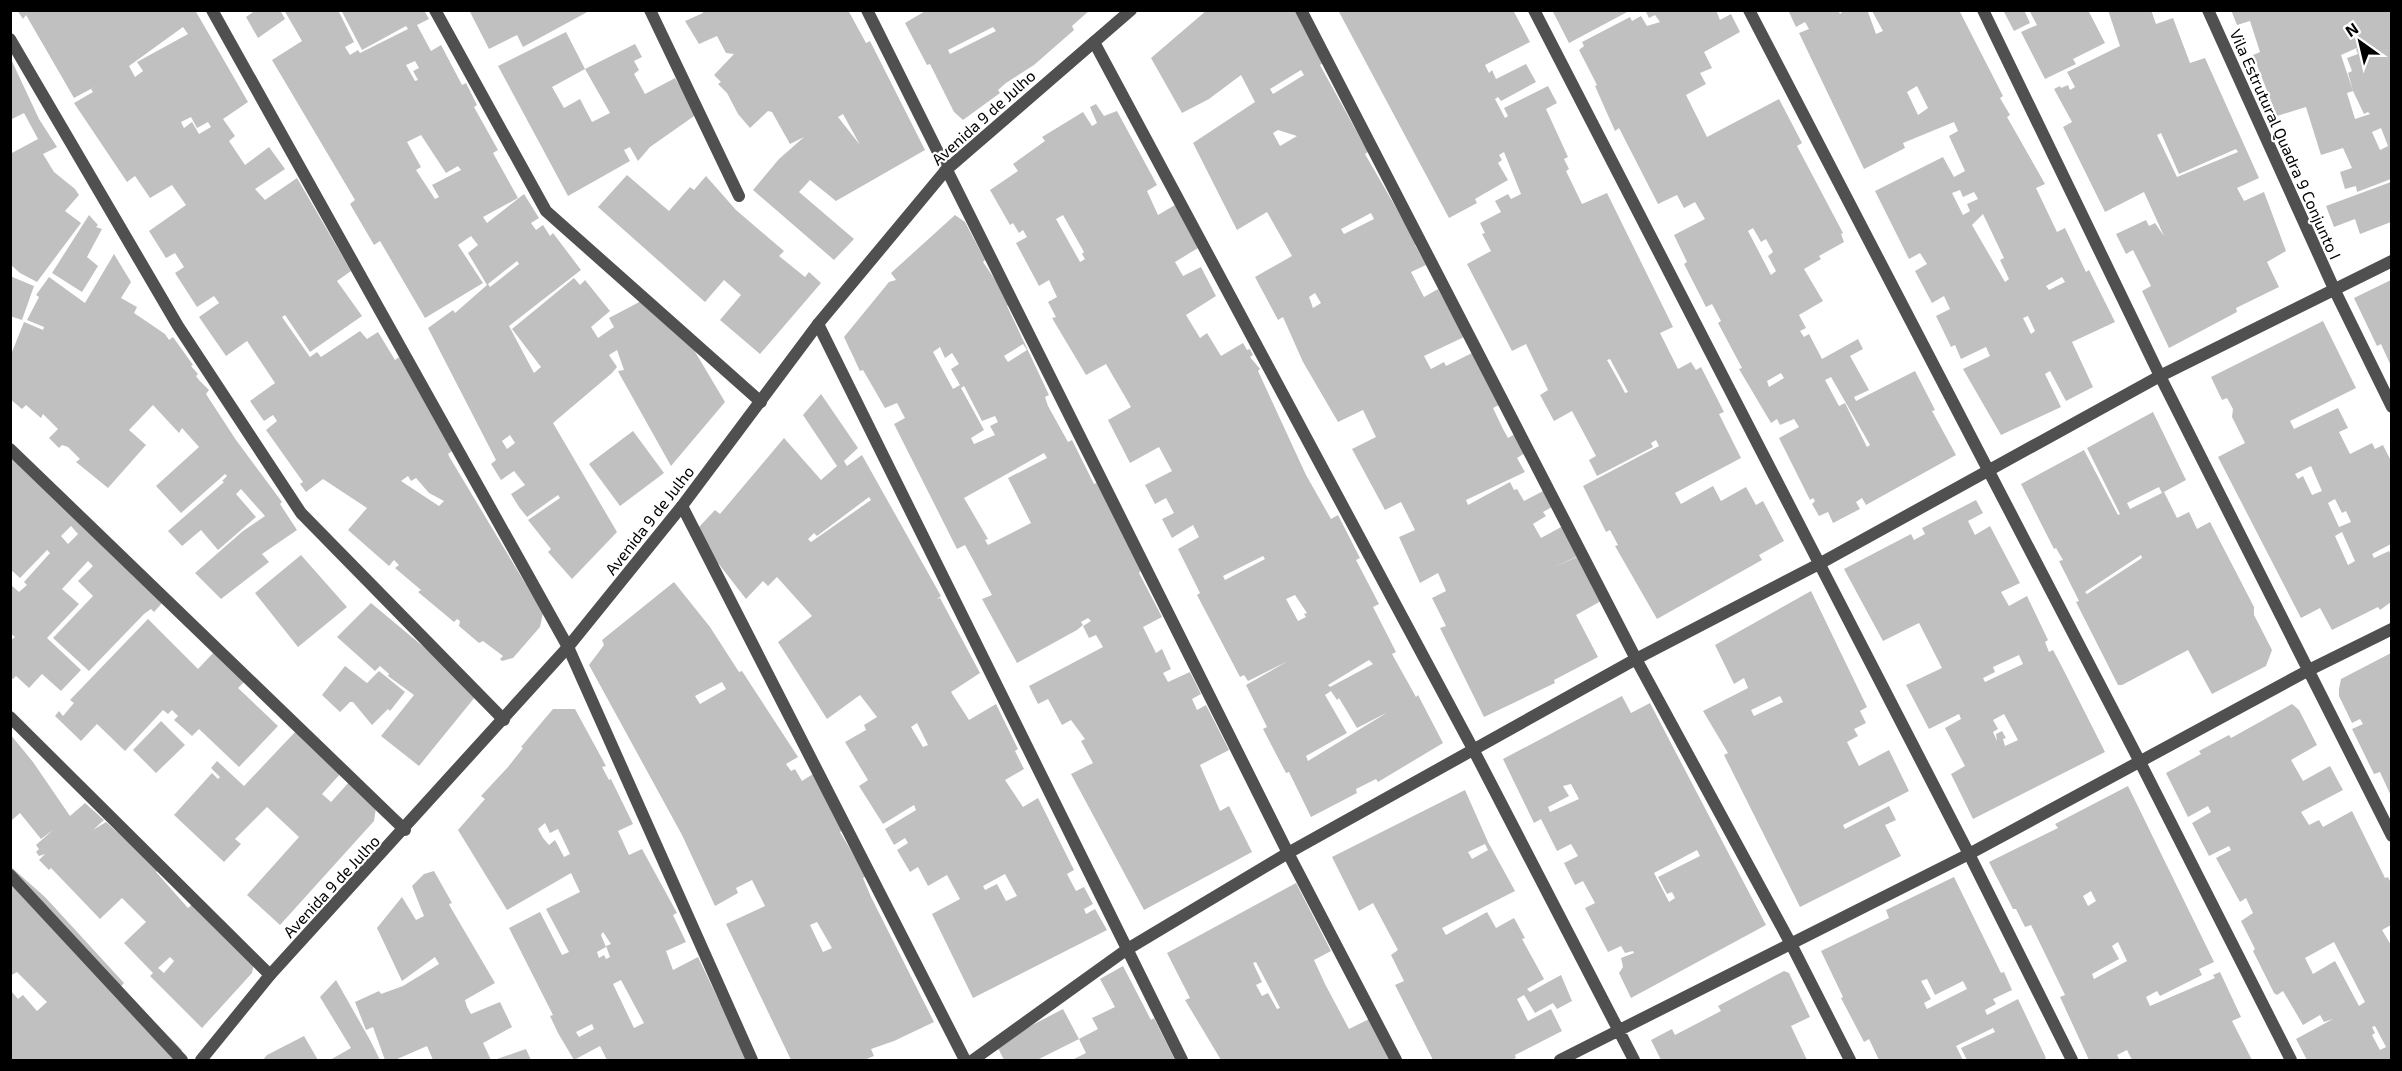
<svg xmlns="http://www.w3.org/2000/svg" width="2402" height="1071" font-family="'Exo 2',sans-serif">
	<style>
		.building { fill: #c0c0c0; fill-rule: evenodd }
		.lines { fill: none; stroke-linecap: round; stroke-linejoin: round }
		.minor { stroke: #505050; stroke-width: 12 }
		.tertiary { stroke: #505050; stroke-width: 12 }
		.labels { text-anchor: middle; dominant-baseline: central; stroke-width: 4.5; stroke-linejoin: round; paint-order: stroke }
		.street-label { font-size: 16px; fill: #000; stroke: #fff }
	</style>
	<rect width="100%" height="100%" fill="#fff"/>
	<path class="building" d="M17 10H195L248 102 223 119 235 136 229 141 245 165 269 147 285 169 255 189 265 200 297 178 351 271 337 281 362 316 310 352 285 315 282 317 310 357 317 352 321 357 360 331 367 339 378 332 395 360 399 357 452 451 448 454 450 458 543 613 540 627 513 658 502 661 500 659 503 656 483 641 479 643 459 626 460 621 457 619 454 622 418 592 421 590 395 568 399 565 394 560 389 566 348 530 367 508 323 479 306 492 300 484 303 482 266 430 277 421 273 415 264 421 250 401 275 383 247 341 226 356 199 317 219 303 214 296 197 307 175 273 184 267 175 253 166 258 149 231 186 205 172 185 150 198 135 176 127 182 74 103 93 92 91 89 100 84 74 98 26 15 23 19ZM183 27 188 34 137 62 143 71 135 77 129 66ZM191 117 197 128 208 122 211 127 199 134 192 122 184 128 181 122ZM408 476 411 481 416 478 429 493 444 501 439 506 401 481Z
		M256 10H280L285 19 258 38 246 17Z
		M284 10H338L354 42 345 47 350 55 358 50 360 53 408 29 406 26 362 50 341 10H424L429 19 417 25 431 51 441 45 462 85 466 83 477 105 474 107 498 150 493 153 518 198 483 217 487 223 524 194 539 218 531 223 536 230 543 225 550 236 553 233 581 270 509 326 534 373 541 367 512 329 574 278 580 285 585 280 610 311 591 327 598 338 614 327 609 318 645 299 694 350 725 402 671 466 620 375 618 371 624 370 617 350 609 355 617 367 612 373 553 423 617 532 572 579 548 552 551 549 528 520 560 498 558 495 527 517 519 507 511 494 525 485 514 471 501 480 491 464 496 460 428 328 453 310 455 313 487 285 468 253 478 245 471 236 458 245 483 283 425 318 380 241 374 245 350 204 355 200 272 60 302 41ZM415 61 419 68 413 71 418 80 415 81 406 65ZM421 135 446 173 458 166 461 170 432 185 439 197 435 199 416 170 421 167 407 142ZM517 261 519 264 490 287 488 284ZM510 435 515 443 507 449 502 441Z
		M469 10H591L523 47 517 35 489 49Z
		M702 10H848L866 43 870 41 925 150 836 201 810 180 799 192 854 239 834 260 753 190 779 159 804 137 790 144 772 112 768 111 750 128 738 114 727 93 718 84 721 82 714 75 734 54 726 53 717 36 699 44 685 21 703 13ZM843 114 860 145 838 117Z
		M927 10H1090L1072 26 1074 30 1034 65 1006 83 998 90 1000 93 963 120 954 112 930 64 927 65 905 23ZM993 27 996 31 950 54 948 50Z
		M1207 10H1295L1323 63 1320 65 1368 152 1365 154 1417 244 1415 245 1426 265 1411 272 1424 297 1438 289 1464 337 1424 356 1431 369 1444 362 1446 366 1472 353 1501 404 1493 408 1503 429 1508 438 1515 434 1525 453 1517 458 1525 472 1466 500 1468 505 1510 482 1514 490 1517 489 1524 501 1545 490 1554 506 1543 512 1546 516 1533 524 1541 538 1563 526 1578 556 1554 567 1577 557 1601 601 1576 615 1598 657 1554 680 1555 683 1484 717 1440 628 1446 626 1432 598 1446 591 1438 573 1420 583 1399 537 1415 530 1401 502 1385 510 1352 449 1376 437 1363 410 1338 422 1303 362 1283 317 1278 320 1255 277 1292 256 1267 212 1237 230 1193 143 1255 102 1241 75 1209 99 1182 113 1151 58ZM1301 70 1304 75 1273 94 1270 89ZM1278 130 1297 136 1280 146 1273 133ZM1371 213 1374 219 1344 234 1341 229ZM1315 293 1321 303 1313 308 1309 297Z
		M1338 10H1513L1530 42 1485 65 1489 73 1492 70 1496 79 1526 64 1536 82 1501 101 1498 97 1495 99 1505 118 1508 116 1504 108 1548 86 1557 103 1546 109 1568 157 1564 159 1569 169 1566 171 1582 204 1607 193 1673 327 1660 333 1678 369 1691 362 1696 370 1701 367 1724 412 1719 414 1741 458 1675 493 1681 504 1713 486 1721 501 1746 487 1756 505 1763 501 1784 541 1759 555 1762 560 1657 619 1615 546 1618 545 1610 530 1606 532 1583 486 1659 446 1656 440 1651 443 1653 447 1597 476 1589 460 1596 456 1572 411 1554 421 1540 395 1548 390 1526 344 1512 351 1467 264 1491 251 1482 234 1485 233 1480 223 1501 212 1495 201 1508 194 1511 199 1521 194 1504 152 1499 155 1502 160 1498 163 1508 180 1475 199 1477 203 1449 218ZM1610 359 1628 392 1625 393 1621 385 1607 360Z
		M1552 10H1631L1569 43Z
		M1645 10H1716L1720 20 1731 14 1740 32 1704 52 1712 68 1700 73 1706 84 1686 95 1707 137 1779 99 1802 143 1797 146 1843 233 1841 234 1844 242 1819 256 1821 259 1804 269 1823 301 1799 315 1806 328 1800 331 1804 337 1809 334 1822 359 1858 339 1863 349 1850 356 1869 390 1854 397 1856 401 1915 371 1935 410 1932 411 1956 455 1866 505 1862 498 1856 502 1860 509 1833 523 1828 512 1819 516 1812 504 1815 501 1813 498 1810 500 1779 438 1799 427 1794 419 1780 425 1777 419 1771 423 1739 369 1742 368 1718 323 1721 321 1712 304 1706 307 1684 264 1687 262 1674 235 1705 219 1695 202 1684 208 1677 195 1658 204 1619 128 1615 131 1595 86 1597 85 1579 50 1584 46 1582 42 1630 17 1632 21 1641 16 1647 26 1660 22 1655 15 1649 18ZM1753 228 1761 242 1766 239 1773 252 1768 256 1776 271 1771 275 1748 231ZM1781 373 1784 378 1769 387 1767 381ZM1831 377 1870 445 1867 447 1845 403 1839 406 1825 380Z
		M1788 10H1838L1840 14 1844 10H1959L2003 96 2000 98 2010 115 2007 117 2045 184 2036 188 2057 232 2065 228 2086 272 2089 270 2115 322 2072 342 2093 387 2066 401 2050 371 2045 374 2061 407 2001 435 1963 369 1990 356 1986 347 1961 359 1955 345 1951 347 1936 316 1950 309 1944 296 1932 303 1915 271 1927 264 1920 253 1909 259 1875 191 1943 157 1954 177 1965 171 1949 136 1958 131 1954 122 1903 143 1905 148 1864 169 1799 33 1809 29 1805 22 1796 27ZM1872 11 1883 31 1876 34 1868 12ZM1917 86 1928 108 1918 115 1907 92ZM1960 190 1963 197 1974 192 1978 199 1967 204 1970 211 1963 215 1952 193ZM1983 214 2004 258 2000 260 2009 279 2005 282 1972 225ZM2062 277 2065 282 2049 290 2046 286ZM2028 316 2035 331 2031 334 2023 318Z
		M2003 10H2024L2030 23 2014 31Z
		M2029 10H2088L2105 43 2073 59 2076 64 2045 79 2021 32 2037 25Z
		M2108 10H2151L2156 24 2173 18 2190 63 2205 58 2259 178 2237 188 2244 201 2264 192 2286 251 2267 262 2279 287 2236 308 2237 312 2169 348 2142 291 2151 286 2133 250 2126 254 2116 234 2146 220 2149 226 2155 223 2164 236 2144 192 2105 212 2063 127 2072 122 2054 89 2060 86 2061 88 2068 85 2070 90 2075 87 2067 72 2120 46ZM2161 133 2179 174 2236 149 2238 152 2177 177 2157 135Z
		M2231 10H2389L2391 16V179L2357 192 2356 186 2345 189 2340 172 2352 168 2343 148 2321 155 2306 107 2277 116 2253 55 2260 52 2250 21 2237 25ZM2368 43 2356 49 2358 54 2347 58 2352 71 2348 73 2353 91 2364 114 2368 112 2370 114 2355 119 2347 93 2353 91 2341 55ZM2381 128 2388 146 2380 150 2372 132Z
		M566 32 585 69 635 44 642 57 634 61 639 70 634 74 645 94 675 78 697 114 650 147 638 161 630 147 624 150 630 161 568 196 498 66ZM585 69 610 113 592 122 580 99 564 108 552 87Z
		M10 57 39 119 57 147 43 154 54 172 75 189 79 195 65 211 81 223 37 282 20 273 10 264V154L38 139 24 113 10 120Z
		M1096 104 1104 116 1117 111 1157 185 1147 191 1158 215 1175 205 1198 248 1175 262 1183 276 1201 267 1216 296 1186 315 1200 338 1207 333 1221 356 1243 343 1247 350 1250 349 1253 355 1250 357 1260 369 1258 371 1306 475 1331 519 1338 515 1360 558 1356 560 1379 604 1373 607 1396 652 1392 654 1416 697 1418 695 1443 743 1378 782 1376 779 1356 789 1357 793 1311 817 1289 772 1286 773 1263 729 1267 727 1246 685 1288 661 1248 681 1244 675 1240 677 1197 595 1200 593 1178 549 1199 537 1193 525 1172 538 1162 519 1174 513 1166 498 1155 504 1145 485 1172 471 1159 447 1130 463 1108 420 1131 407 1106 364 1086 375 1052 318 1056 317 1048 302 1057 297 1049 280 1039 286 1016 243 1027 237 1023 230 1019 233 1013 223 1010 225 990 190 1018 171 1013 164 1045 141 1042 137 1083 112 1092 126 1097 123 1090 107ZM1063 215 1084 252 1082 254 1085 259 1080 262 1056 219ZM1263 556 1265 559 1225 580 1223 576ZM1295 595 1307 613 1304 614 1306 617 1298 621 1286 599ZM1369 660 1373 664 1330 687 1328 685ZM1331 691 1337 700 1339 698 1357 728 1388 712 1308 761 1306 756 1347 733 1325 695Z
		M627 175 669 211 690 187 694 190 706 176 736 210 784 251 779 256 805 277 809 272 821 283 760 354 720 320 741 295 724 280 705 302 598 207Z
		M2391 182V222L2360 234 2355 219 2334 227 2326 206Z
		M89 215 98 225 96 227 102 229 87 257 98 266 82 292 52 273Z
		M955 215 965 222 985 260 983 262 1011 303 1007 306 1049 395 1045 397 1048 406 1068 442 1072 440 1094 484 1097 483 1141 570 1139 573 1162 617 1143 627 1156 653 1162 649 1171 669 1163 673 1168 682 1190 672 1201 694 1192 699 1197 710 1206 705 1229 750 1200 765 1220 811 1229 806 1252 852 1144 910 1071 774 1093 763 1081 741 1085 739 1071 720 1062 725 1048 699 1038 704 1029 686 1103 647 1096 635 1089 638 1083 626 1091 621 1088 618 1081 622 1083 625 1077 630 1017 663 982 599 992 595 965 545 957 549 894 424 905 418 897 403 885 408 863 370 860 371 844 337 889 282 896 280 891 273ZM1023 344 1027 350 1008 362 1004 356ZM940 347 945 358 952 353 959 364 951 369 960 385 953 389 933 352ZM964 386 982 421 995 416 998 422 990 426 995 435 974 444 971 438 984 430 961 388ZM1044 453 1047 458 1008 478 1031 523 988 545 985 540 988 539 964 498Z
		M114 254 131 282 121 298 137 307 134 313 165 334 169 340 173 337 193 365 191 366 198 374 196 376 199 380 209 390 206 394 236 440 282 502 280 504 297 530 262 554 269 562 221 599 195 573 243 531 265 516 241 489 236 494 256 517 218 550 201 530 182 546 168 531 224 482 222 481 227 476 225 474 181 513 156 486 199 447 182 428 179 433 153 405 129 430 146 445 108 488 76 462 80 459 68 447 62 445 59 448 49 438 58 429 43 414 41 418 26 405 22 409 10 399V357L24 322 43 330 44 327 27 320 39 297 36 295 49 277 85 303Z
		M10 276 34 286 22 320 10 316Z
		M2391 280V366L2381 344 2377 346 2354 298Z
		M2323 321 2356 388 2290 421 2294 429 2338 408 2348 428 2339 432 2350 454 2372 443 2375 449 2383 445 2391 461V544L2372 554 2374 558 2389 551 2391 555V602L2380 610 2378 607 2332 630 2320 608 2301 618 2218 457 2245 443 2232 417 2233 409 2227 398 2222 400 2211 377ZM2311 466 2322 491 2312 495 2303 476 2298 479 2295 474ZM2335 499 2342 513 2346 511 2351 522 2339 527 2328 503ZM2342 532 2355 561 2348 565 2335 536Z
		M821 394 858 448 844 461 847 466 862 455 941 596 937 599 940 598 980 673 951 692 969 720 996 704 1018 749 1015 751 1024 769 1005 780 1023 807 1038 798 1074 870 1067 874 1076 891 1084 887 1093 904 1084 909 1086 914 1095 909 1107 930 973 998 932 914 960 899 947 875 928 886 918 867 910 872 897 850 908 843 905 838 894 845 885 829 916 810 914 805 883 824 859 786 868 780 845 742 866 730 864 725 877 717 860 695 827 719 778 642 812 616 777 577 768 586 763 581 746 599 718 563 716 565 699 527 715 510 720 514 784 438 821 480 837 466 803 415ZM869 497 871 500 811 542 808 539 814 533 817 536ZM917 723 928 745 923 747 911 727ZM1005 874 1017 896 1006 901 997 884 985 890 983 886Z
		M2153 412 2186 480 2162 493 2159 487 2127 503 2130 509 2164 492 2177 518 2189 512 2197 529 2210 522 2254 607V615L2272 650 2266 666 2212 694 2188 650 2122 685H2118L2076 602 2079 601 2059 561 2063 560 2056 548 2054 549 2021 484 2084 450 2118 515 2120 514 2087 448ZM2141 555 2142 558 2087 594 2085 592Z
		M633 431 664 473 620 506 589 464Z
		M10 455 163 602 154 612 151 609 144 614 89 671 53 638 93 596 78 581 93 566 88 561 62 589 79 604 47 638 81 670 61 691 42 674 29 688 16 676 13 679 10 677V641L15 637 10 633V584L19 592 27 585 24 582 50 553 47 550 20 578 10 569ZM71 526 78 534 68 544 61 536Z
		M1976 500 1983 513 1968 521 1975 535 1990 526 2020 583 2001 592 2009 606 2027 596 2048 640 2045 642 2049 652 2053 650 2061 665 2105 752 1973 819 1951 774 1965 766 1945 728 1961 719 1959 714 1929 729 1906 685 1942 668 1919 623 1883 641 1844 569 1911 534 1914 540 1925 534 1922 528ZM2019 655 2023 664 1985 682 1983 678 1995 672 1993 667ZM2004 714 2018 740 2005 746 2003 739 2006 738 2002 731 1996 734 1997 741 1993 732 1998 729 1993 720Z
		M301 555 347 607 298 647 255 593Z
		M674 582 710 627 739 672 742 671 798 757 786 764 791 771 795 769 802 781 813 774 844 829 840 832 866 876 863 878 871 897 934 1022 894 1041 871 1049 874 1056 864 1060H791L726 924 765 906 752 880 736 888 738 893 715 906 682 835 589 665 604 645 602 640ZM722 682 726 689 700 704 695 696ZM817 922 832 948 823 952 810 925Z
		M1811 591 1867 707 1860 711 1866 723 1854 729 1858 736 1847 742 1859 766 1889 750 1909 791 1843 825 1845 829 1889 806 1896 820 1885 825 1901 856 1800 907 1724 755 1728 753 1703 711 1748 688 1744 678 1734 684 1715 645ZM1780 696 1783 702 1754 716 1751 710Z
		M371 603 473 688 475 697 419 766 381 736 414 695 388 676 389 674 380 666 375 671 337 637Z
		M148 619 198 669 214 652 245 681 238 688 278 726 239 767 199 729 192 736 174 720 178 716 172 710 168 714 163 710 125 751 97 724 81 741 55 716 59 711 63 716 74 703 70 700Z
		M2391 653V796L2380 772 2374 774 2352 729 2363 724 2360 719 2352 723 2339 696V689L2341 679Z
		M345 666 367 683 379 671 405 692 390 711 388 709 372 725 353 702H350L340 712 322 695Z
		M1622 696 1631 713 1650 703 1766 925 1631 998 1619 973 1623 967 1621 958 1634 953 1633 951 1625 953 1621 946 1608 952 1585 908 1595 903 1583 881 1575 885 1564 863 1578 856 1571 844 1557 851 1541 819 1534 823 1503 759ZM1571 784 1579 799 1550 812 1548 807 1569 796 1563 786ZM1697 850 1700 856 1658 877 1667 894 1672 892 1675 898 1669 902 1654 873Z
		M2292 704 2299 710 2317 745 2291 760 2303 781 2330 766 2343 790 2301 812 2309 825 2319 820 2323 827 2352 811 2385 878 2388 877 2391 883V925L2382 930 2391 945V1060H2307L2296 1039 2333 1019 2324 1022 2320 1015 2303 1025 2283 991 2277 995 2274 993 2253 951 2255 949 2241 921 2253 913 2246 898 2240 902 2216 858 2231 850 2229 846 2209 856 2192 823 2211 812 2208 806 2188 817 2166 773 2201 754 2199 751 2229 735 2231 738ZM2334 942 2365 1002 2359 1006 2335 961 2313 974 2305 958ZM2375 1026 2386 1047 2380 1050 2372 1035 2375 1033 2372 1027Z
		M553 709H575L606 766 602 767 609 780 611 779 633 824 618 831 629 855 642 849 677 913 673 915 686 942 666 951 673 970 698 957 720 1003 723 1001 748 1060H607L600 1046 574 1060 558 1033 550 1016 553 1015 509 928 540 912 562 955 569 952 546 909 580 892 571 873 507 910 458 830 485 799 481 796 508 767 523 748 521 747ZM545 823 550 833 558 829 570 854 564 857 555 840 549 845 543 838 538 829ZM603 932 611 944 606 946 610 957 606 959 604 955 599 958 597 952 606 947 601 935ZM621 980 644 1023 634 1028 613 984ZM592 1024 594 1029 579 1037 576 1032Z
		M161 721 185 745 156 773 133 750Z
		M297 730 342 772 322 794 331 802 351 780 376 808 374 821 280 925 247 895 299 837 267 807 235 839 241 844 224 862 174 815 212 773 218 779 220 777 211 768 217 761 244 786Z
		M10 734 33 762 70 816 85 803 104 820 93 830 106 822 159 870 156 872 188 908 194 903 255 959 252 973 202 1028 150 976 153 973 124 943 146 922 122 898 100 919 51 868 49 870 39 860 45 854 39 856 36 852 39 849 36 845 54 829 41 839 20 813 12 820 10 818ZM170 957 174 961 164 973 158 968Z
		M2128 786 2214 962 2199 969 2202 975 2160 996 2157 991 2146 997 2150 1006 2215 978 2213 975 2220 972 2241 1017 2232 1021 2252 1060H2132L2127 1050 2117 1055 2119 1059 2117 1060H2089L2060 997 2065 995 2031 925 2025 927 2016 909H2013L1989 862 2058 828 2055 824ZM2091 891 2096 901 2088 906 2083 896ZM2118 942 2127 961 2094 979 2092 974 2119 959 2112 946Z
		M1465 790 1488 842 1515 891 1442 928 1446 935 1487 912 1496 928 1514 918 1525 938 1522 939 1544 979 1527 989 1530 992 1561 975 1572 1001 1557 1009 1553 1003 1535 1013 1524 995 1517 999 1528 1021 1551 1009 1562 1031 1515 1055 1516 1058 1510 1060H1433L1395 985 1404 981 1391 955 1398 950 1373 903 1359 911 1332 857ZM1485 844 1488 850 1472 859 1468 852Z
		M10 866 45 897 124 983 115 993 129 996 182 1050 173 1060H10V994L12 992 18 999 23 995 37 1011 47 1002 17 972 10 976Z
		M434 871 452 903 449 904 451 908 495 983 465 1000 467 1007 471 1014 500 1002 512 1027 483 1043 491 1060H433L427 1046 395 1060H385L373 1027 366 1030 355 1002 379 991 381 994 403 986 439 964 435 957 402 981 377 928 402 897 416 920 424 916 412 886 424 874Z
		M1954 877 2001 973 2004 972 2012 990 1993 999 1996 1004 1985 1010 1987 1015 2018 999 2046 1058 2043 1060H1967L1961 1048 1995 1032 1993 1028 1956 1046 1963 1060H1879L1869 1039 1864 1042 1841 998 1843 997 1821 951 1889 918 1886 910ZM1927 979 1935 995 1963 981 1967 989 1927 1009 1924 1003 1931 999 1921 981Z
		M1296 883 1331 951 1314 960 1325 984 1349 1029 1369 1019 1389 1059 1387 1060H1221L1185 1000 1190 998 1167 953ZM1256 962 1280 1008 1277 1009 1268 993 1262 996 1256 985 1262 982 1253 963Z
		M1123 966 1151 1020 1154 1018 1175 1060H1072L1086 1053 1079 1039 1098 1029 1092 1018 1115 1007 1100 979Z
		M1784 971 1789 973 1810 1017 1791 1026 1807 1060H1661L1651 1040 1672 1029 1675 1035 1721 1011 1718 1006Z
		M336 980 370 1040 380 1060H330L351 1048 320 997Z
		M1063 1009 1079 1039 1037 1060H1004L996 1044Z
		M304 1036 318 1060H263L267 1055Z
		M526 1049 531 1060 497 1059 523 1050Z"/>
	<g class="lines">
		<path class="minor" d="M212 10 568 647 752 1060
			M435 10 546 211 761 402
			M650 10 739 196
			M867 10 1288 853 1396 1060
			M1301 10 1636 659 1791 944 1850 1060
			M1534 10 1969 854 2072 1060
			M1749 10 2140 762 2291 1060
			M1983 10 2160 376 2392 836
			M2208 10 2335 291 2392 407
			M10 39 178 326 301 513 504 720
			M1094 42 1473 749 1634 1060
			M818 324 1182 1060
			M10 449 405 830
			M682 506 965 1060
			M10 717 270 975
			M10 875 182 1060
			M973 1060 1126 950 1288 853 1636 659 1819 564 2160 376 2392 261
			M1560 1060 1969 854 2309 670 2392 629"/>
		<path class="tertiary" d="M201 1060 270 975 568 647 682 506 818 324 946 170 1131 10"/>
	</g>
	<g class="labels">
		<g class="street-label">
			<text transform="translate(983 117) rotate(-42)">Avenida 9 de Julho</text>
			<text transform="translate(2286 144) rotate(66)">Vila Estrutural Quadra 9 Conjunto I</text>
			<text transform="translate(649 520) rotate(-52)">Avenida 9 de Julho</text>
			<text transform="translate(331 886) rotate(-47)">Avenida 9 de Julho</text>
		</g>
	</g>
	<rect width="2402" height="1071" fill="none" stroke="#000000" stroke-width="24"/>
	<g transform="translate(2360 42) rotate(326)" stroke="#ffffff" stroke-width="4.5" paint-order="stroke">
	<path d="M0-4.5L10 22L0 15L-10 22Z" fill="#000000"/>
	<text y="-9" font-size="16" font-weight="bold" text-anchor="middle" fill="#000000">N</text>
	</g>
</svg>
